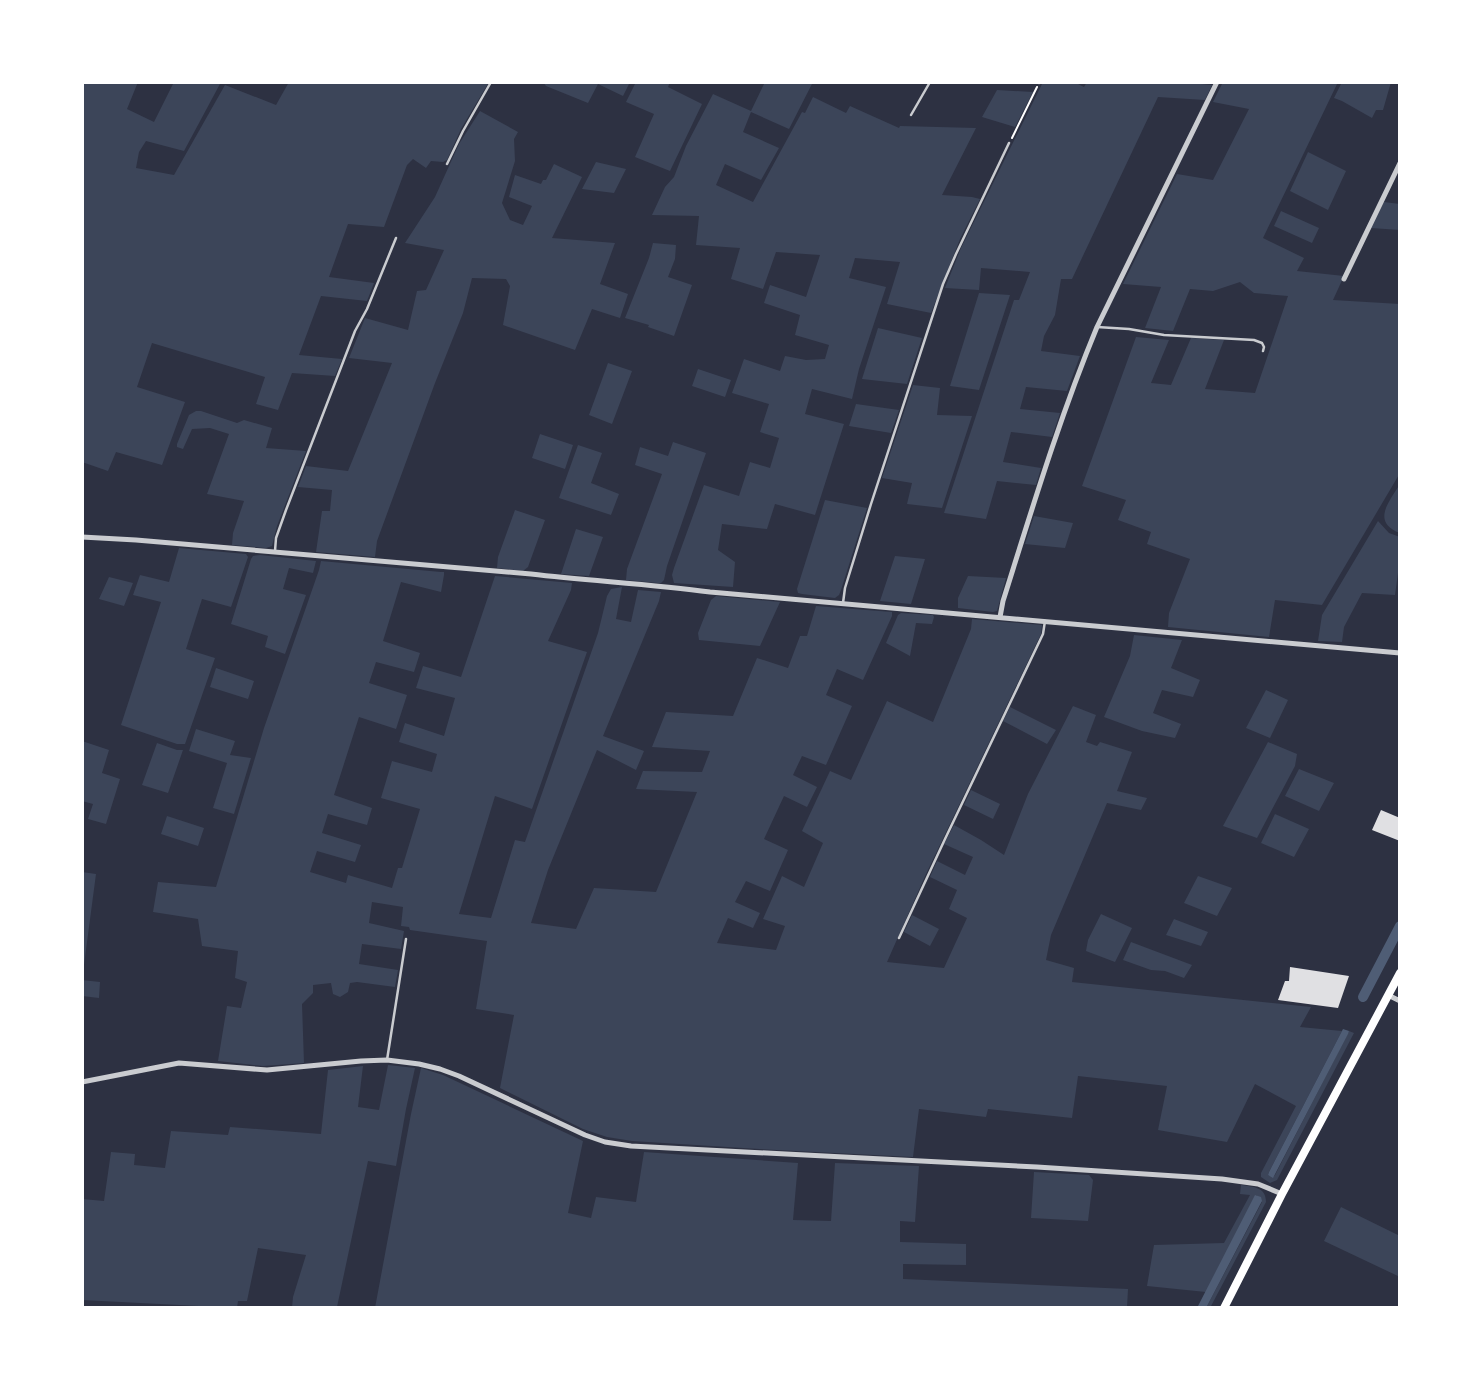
<svg xmlns="http://www.w3.org/2000/svg" width="1482" height="1390" font-family="Georgia,serif">
	<style>
		.green { fill: #3c4559 }
		.water { fill: #4f5d75 }
		.lines { fill: none; stroke-linecap: round; stroke-linejoin: round }
		.canal { stroke: #4f5d75; stroke-width: 10 }
		.building { fill: #e0e0e3 }
		.path { stroke: #fff; stroke-width: 2 }
		.service { stroke: #caccd0; stroke-width: 2.5 }
		.minor { stroke: #caccd0; stroke-width: 5 }
		.primary { stroke: #fff; stroke-width: 8 }
	</style>
	<rect width="100%" height="100%" fill="#2d3142"/>
	<path class="green" d="M82 82H138L127 109 154 122 174 82H221L184 151 146 141 139 152 136 168 174 175 225 85 276 105 289 82H489L461 129 447 160 443 162 431 161 426 168 413 159 407 165 384 227 348 224 329 277 374 283 367 301 321 296 299 355 342 359 335 376 292 373 278 410 256 404 265 377 152 343 137 387 185 402 162 465 116 452 108 471 82 462Z
		M543 82H630L623 96 598 84 588 103 546 86Z
		M636 82H670L668 87 702 104 670 171 635 157 654 114 626 102Z
		M765 82H813L789 129 751 112 743 132 779 148 761 180 725 164 716 185 753 202 802 112 805 113 813 97 846 113 850 106 899 128 900 126 976 128 942 195 972 197 980 199 960 239 931 313 887 304 900 262 855 258 849 278 886 287 859 369 852 399 812 389 805 414 844 424 815 515 775 504 767 529 722 524 718 550 735 562 733 587 674 583 672 575 674 568 704 485 739 496 750 462 770 468 779 438 760 432 769 404 732 393 744 359 780 371 785 356 806 360 825 359 829 345 795 335 800 315 764 303 770 285 806 297 820 255 776 252 763 289 731 279 740 248 696 245 699 216 652 215 665 187 674 177 686 146 713 94 751 111Z
		M1043 82H1074L1084 87 1087 82H1181L1212 85 1205 100 1158 97 1072 279H1061L1055 315 1044 336 1041 351 1080 356 1067 391 1026 387 1020 409 1060 413 1052 437 1011 432 1003 462 1041 468 1036 485 997 481 986 519 944 513 1014 300H1019L1030 272 981 268 979 290 945 288 961 248Z
		M1223 82H1338L1263 238 1304 258 1297 271 1344 276 1333 300 1400 304V473L1322 605 1275 600 1269 637 1168 627 1169 613 1190 559 1147 544 1151 532 1118 520 1126 500 1082 486 1136 337 1169 340 1151 383 1171 385 1191 338 1224 340 1205 389 1255 393 1288 296 1254 293 1240 282 1213 291 1190 289 1173 331 1145 328 1161 287 1123 284 1177 174 1213 180 1249 109 1213 102Z
		M1342 82H1391L1383 110H1376L1372 118 1342 101 1334 98Z
		M997 90 1033 92 1015 127 982 117Z
		M480 111 518 132 514 139 515 161 502 203 510 220 523 225 532 206 509 197 515 175 541 184 543 180H546L554 164 582 177 552 238 615 243 600 284 628 294 620 318 592 309 575 350 503 325 510 286 506 279 472 278 463 313 435 383 377 541 375 557 316 552 322 511H330L332 490 298 487 306 466 348 471 392 363 349 358 365 318 408 330 417 291 426 290 444 250 405 243 435 197 459 144Z
		M1308 152 1346 171 1328 210 1290 191Z
		M596 162 626 169 614 193 582 189Z
		M1384 202 1400 204V230L1371 228Z
		M1281 211 1319 228 1312 243 1274 226Z
		M653 243 676 245 675 259 668 277 692 285 674 336 648 327 649 325 625 318 649 258Z
		M979 293 1010 295 979 390 950 386Z
		M878 328 922 338 907 384 862 379Z
		M608 363 632 371 612 424 589 415Z
		M698 369 731 380 725 397 692 386Z
		M913 385 940 388 937 415 972 416 942 508 907 504 912 483 882 478Z
		M856 404 899 410 891 433 849 426Z
		M196 411H201L237 423 244 420 272 428 266 448 306 451 277 526 272 546 266 548 232 545 233 533 244 501 207 494 229 434 210 428 192 429 183 449 177 447V444L189 415Z
		M540 434 573 445 565 469 532 458Z
		M673 442 706 453 667 566 664 580 661 583H658L626 580 627 569 662 474 635 465 640 447 668 456Z
		M578 445 602 453 591 483 619 494 611 515 559 498Z
		M1400 484V533C1371 522 1389 502 1400 484Z
		M825 500 867 508 841 590 839 595 835 598 802 594 798 593 797 589Z
		M515 510 545 520 528 567 523 571 497 568 498 557Z
		M1034 516 1073 523 1065 548 1025 544Z
		M1378 521 1389 533 1400 537V558L1395 595 1362 593 1344 627 1342 642 1318 641 1322 615Z
		M576 529 603 537 589 576 561 574Z
		M179 548 246 554 248 557 231 607 202 599 186 649 215 658 185 744H177L121 725 161 602 133 595 140 575 169 582Z
		M260 555 316 561 313 573 289 568 283 589 306 595 285 654 265 647 268 636 231 624 251 559 253 556Z
		M895 556 925 559 911 604 880 601Z
		M321 561 441 572H444V575L441 592 401 582 383 641 420 653 414 672 376 662 369 683 407 695 396 729 359 717 334 795 372 808 367 825 328 814 322 833 361 845 355 862 317 851 310 872 346 883 348 875 392 888 398 868H402L420 809 381 798 392 761 432 772 437 754 399 742 405 723 444 736 455 698 416 688 423 666 461 677 495 576 572 583 571 590 548 641 587 652 532 809 495 796 459 914 491 918 515 840 525 842 598 633 607 596 611 589 622 587 616 619 631 622 638 590 661 592 659 601 603 736 644 751 636 770 597 750 548 870 531 923 576 929 594 888 656 892 697 792 636 789 643 771 702 772 710 751 652 747 666 712 733 716 757 658 788 668 800 636H807L816 606 892 612V616L863 680 837 669 826 695 852 706 826 765 802 756 793 775 817 787 807 807 784 796 764 839 788 850 770 891 746 881 735 902 760 913 753 928 728 918 717 943 776 950 785 926 763 919 782 876 804 887 823 843 802 831 830 771 851 780 887 701 933 722 971 629 972 619 1042 625 1041 634 926 874 887 962 944 968 967 918 949 909 957 890 930 877 937 861 965 875 973 857 944 844 954 825 981 840 1004 855 1028 794 1073 706 1096 715 1086 742 1097 746 1100 742 1132 752 1117 791 1147 798 1141 810 1107 803 1051 935 1046 960 1074 968 1072 982 1311 1007 1300 1027 1342 1031 1269 1172 1268 1175 1273 1177 1275 1175 1349 1031 1354 1033 1277 1180 1270 1183 1261 1177V1173L1296 1106 1255 1084 1227 1142 1158 1130 1167 1086 1078 1076 1072 1118 988 1109 986 1117 919 1109 913 1157 759 1149 632 1141 607 1137 583 1129 500 1088 514 1015 476 1009 487 941 410 930 409 927 401 926 403 907 372 902 369 923 404 931 401 949 362 944 359 964 398 970 395 987 357 982 350 983 348 992 340 997 333 994 331 983 313 985V993L302 1004 304 1063 263 1066 218 1061 227 1006 241 1008 247 982 235 978 238 951 202 946 198 919 153 912 158 882 216 887 264 728 319 570Z
		M968 576 1006 578 997 611 993 612 958 608V598Z
		M109 577 133 583 124 606 99 599Z
		M716 596 780 602 760 646 699 640 698 633 711 600Z
		M901 613 933 615 934 617 932 624 916 623 910 656 886 643 898 615Z
		M1134 635 1182 640 1171 668 1200 680 1193 697 1162 690 1153 713 1181 724 1175 738 1142 731 1104 717 1130 656Z
		M216 668 254 681 248 699 210 687Z
		M1266 690 1288 700 1270 738 1246 728Z
		M1010 707 1056 730 1047 744 1003 721Z
		M196 729 235 741 230 755 251 758 234 814 213 808 227 763 189 751Z
		M82 741 109 750 102 773 120 779 106 824 88 819 93 804 82 801Z
		M1268 742 1297 754 1295 766 1257 838 1223 826Z
		M157 743 177 750H183L168 793 142 785Z
		M1299 769 1334 783 1319 811 1285 796Z
		M971 790 1000 804 993 819 964 805Z
		M1275 814 1309 829 1294 857 1261 843Z
		M167 816 204 828 198 846 161 834Z
		M82 872 96 874 82 980 100 982 99 998 82 996Z
		M1198 876 1232 888 1217 916 1184 903Z
		M1101 914 1132 928 1115 962 1086 951 1088 940Z
		M912 915 939 929 930 946 904 932Z
		M1174 919 1208 932 1201 946 1166 935Z
		M1131 942 1192 965 1184 978 1165 971 1151 970 1123 960Z
		M388 1065 415 1068 406 1109 396 1166 368 1161 337 1307 292 1308 293 1297 306 1255 258 1248 247 1301H238L237 1308 82 1300V1199L104 1201 111 1152 135 1154 134 1165 165 1168 171 1131 228 1135 230 1127 321 1134 328 1070 363 1066 358 1107 379 1110Z
		M421 1068 443 1075 583 1141 568 1213 591 1218 596 1197 636 1202 644 1152 798 1163 793 1220 831 1221 835 1163 919 1166 915 1222 900 1221V1242L966 1244V1265L903 1264V1279L1128 1289 1127 1308H375L411 1114Z
		M1034 1172 1089 1175 1093 1180 1088 1221 1031 1218Z
		M1241 1185C1254 1187 1266 1187 1266 1202L1210 1308H1206L1262 1202 1256 1195 1206 1292 1147 1286 1154 1245 1224 1243 1250 1195 1240 1194Z
		M1341 1207 1400 1236V1277L1324 1241Z"/>
	<path class="water" d="M1343 1029 1349 1031 1348 1034 1273 1178 1268 1175 1269 1172Z
		M1255 1195 1261 1197 1262 1201 1206 1308H1197Z"/>
	<g class="lines">
		<path class="canal" d="M1363 997 1400 926"/>
	</g>
	<path class="building" d="M1381 810 1400 818V841L1372 830Z
		M1290 967 1349 976 1338 1008 1278 1000 1285 981H1289Z"/>
	<g class="lines">
		<path class="path" d="M1012 138 1037 87"/>
		<path class="service" d="M1039 83V82
			M911 115 930 82
			M447 164 463 131 491 82
			M1097 327 1129 329 1164 335 1254 340 1262 343 1264 347 1263 351
			M275 551 276 538 286 510 355 331 367 309 396 238
			M843 603 845 588 871 504 943 284 956 254 1009 143
			M899 938 945 839 1043 634 1045 621
			M387 1060 406 939"/>
		<path class="minor" d="M1344 279 1400 163
			M82 537 136 540 531 574C591 581 651 584 710 592L1400 653
			M1000 617 1003 601C1032 509 1060 416 1097 327L1217 82
			M1388 995 1400 1001
			M82 1082 179 1063 267 1070 361 1061 387 1060 419 1064 440 1069 459 1076 585 1135 605 1142 631 1146 1037 1167 1222 1179 1258 1184 1282 1194"/>
		<path class="primary" d="M1224 1308 1282 1194 1400 973"/>
	</g>
	<rect width="1482" height="1390" fill="none" stroke="#ffffff" stroke-width="168"/>
</svg>
